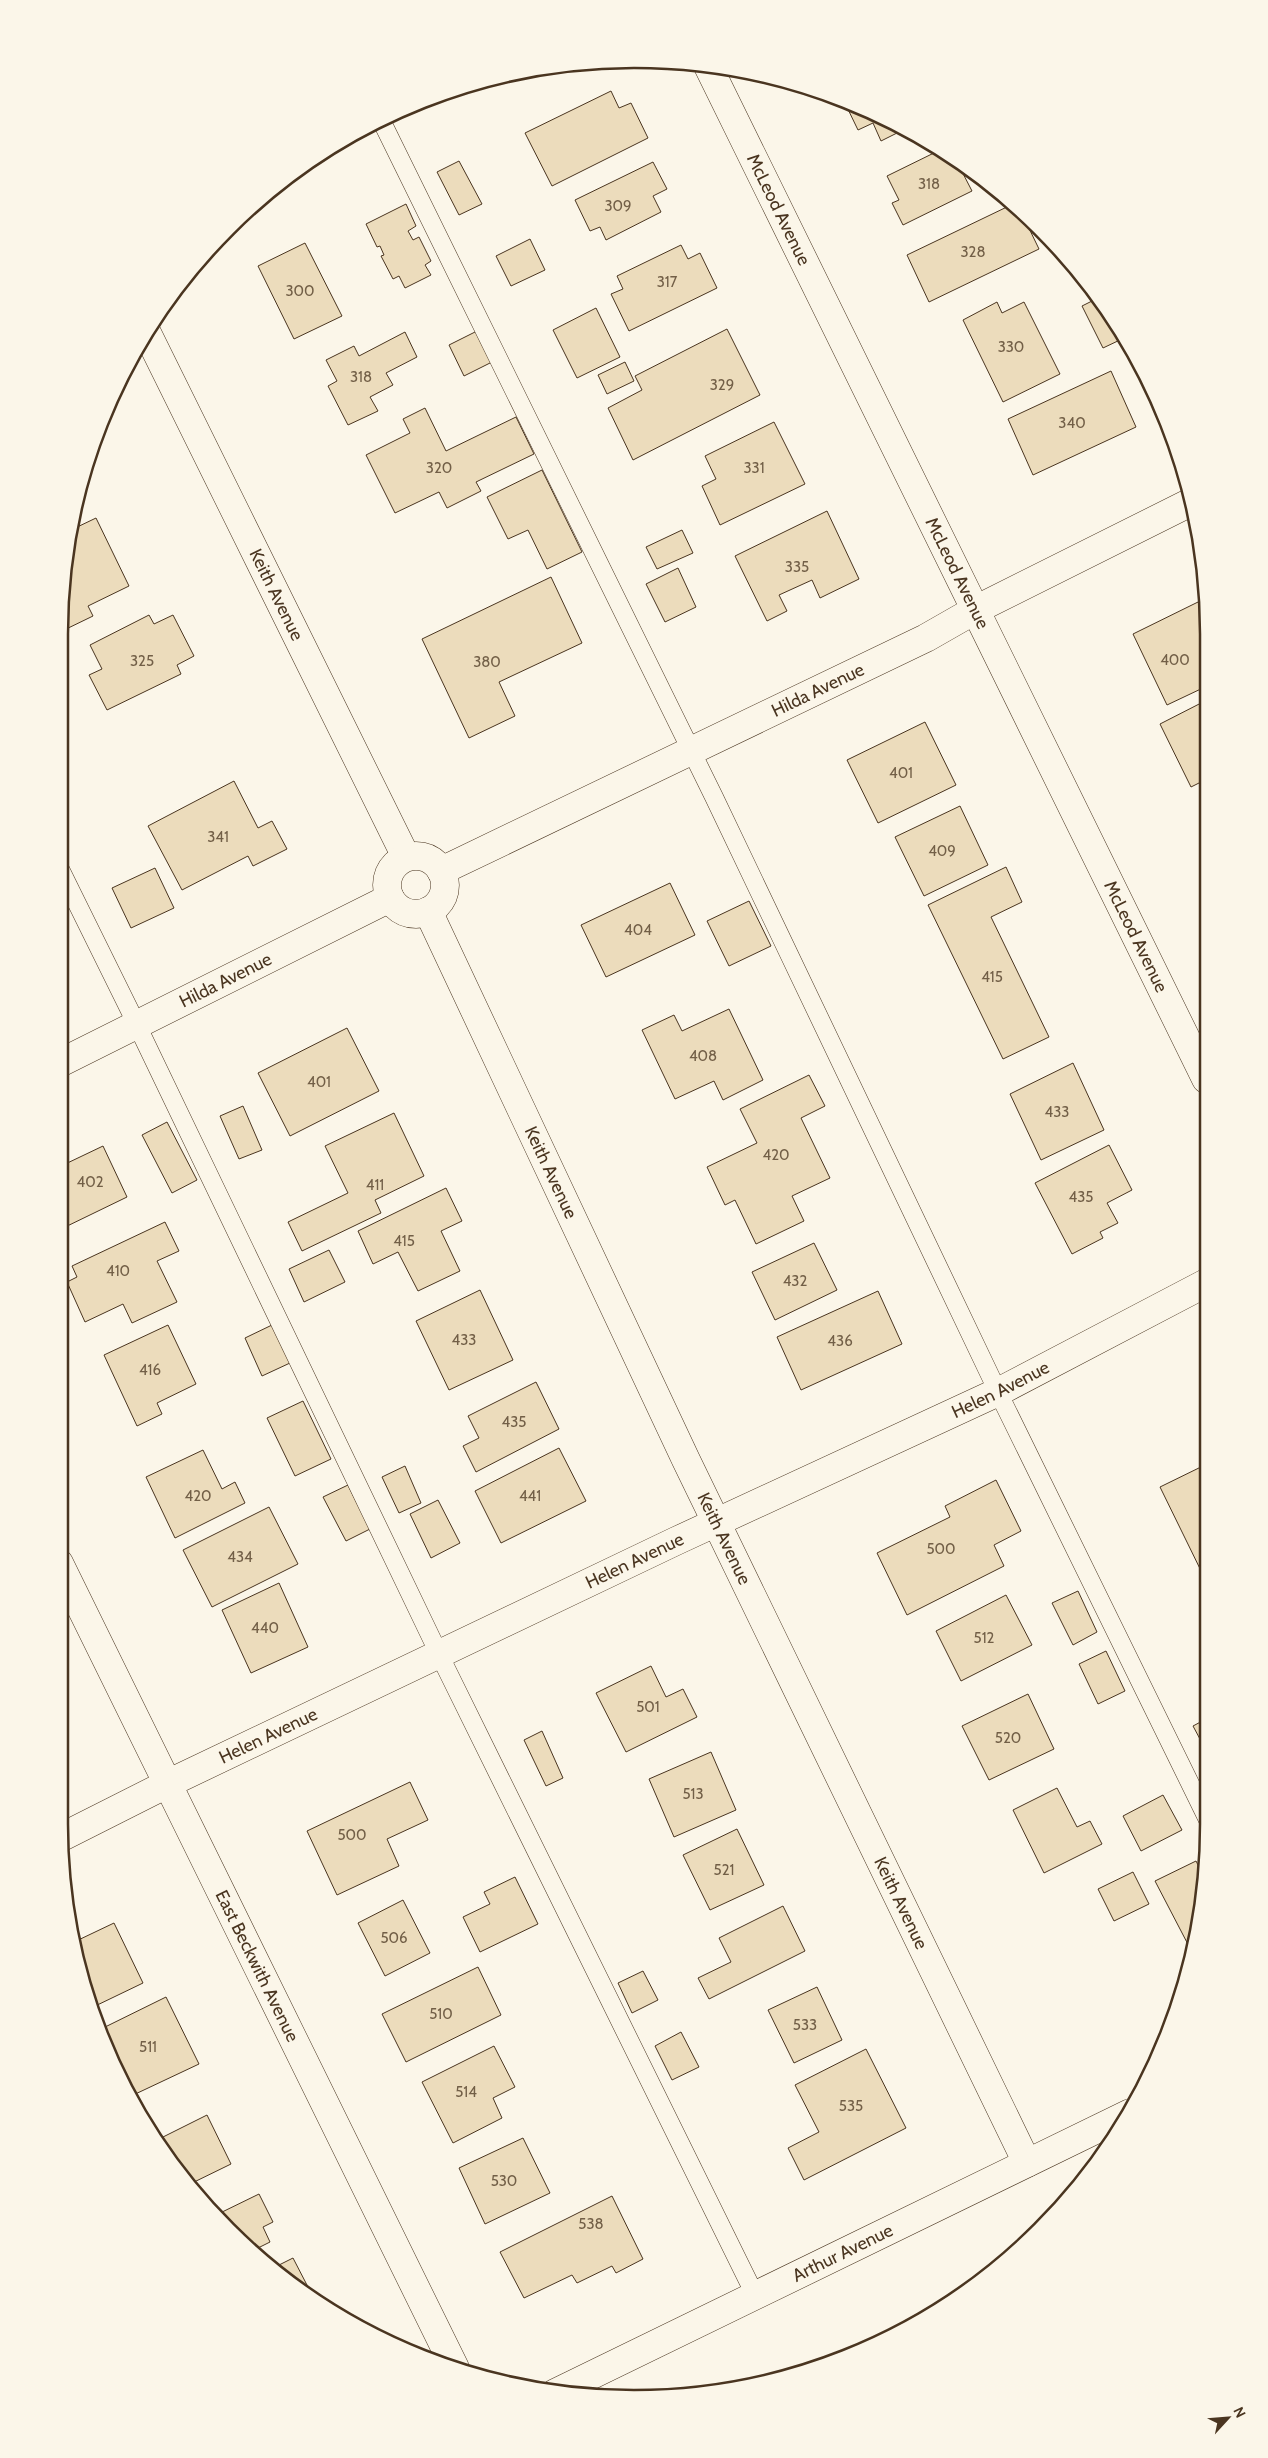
<svg xmlns="http://www.w3.org/2000/svg" width="1268" height="2458" font-family="Cabin,sans-serif">
	<style>
		.building { fill: #ecdcbc; stroke: #4a3520 }
		.lines { fill: none; stroke-linecap: round; stroke-linejoin: round }
		.lane-casing { stroke: #4a3520; stroke-width: 19 }
		.street-casing { stroke: #4a3520; stroke-width: 29 }
		.secondary-casing { stroke: #4a3520; stroke-width: 29 }
		.lane { stroke: #fbf6e9; stroke-width: 18 }
		.street { stroke: #fbf6e9; stroke-width: 28 }
		.secondary { stroke: #fbf6e9; stroke-width: 28 }
		.labels { text-anchor: middle; dominant-baseline: central; stroke-width: 4; stroke-linejoin: round; paint-order: stroke }
		.number-label { font-size: 15px; fill: #725f47 }
		.street-label { font-size: 18px; fill: #4a3520; stroke: #fbf6e9 }
		.rim { fill: none; stroke: #4a3520; stroke-width: 2.5 }
	</style>
	<rect width="100%" height="100%" fill="#fbf6e9"/>
	<path class="building" d="M611 91 619 108 631 103 648 138 552 186 525 133Z
		M844 101 888 118 905 129 881 141 873 123 858 130Z
		M940 150 956 160 972 191 903 225 892 203 899 200 887 176Z
		M459 161 482 204 459 215 437 172Z
		M653 162 667 189 653 196 661 212 606 240 600 227 590 231 575 200Z
		M406 204 416 226 408 231 413 240 419 237 431 261 425 265 431 275 405 288 399 276 393 279 381 256 384 255 380 246 377 247 366 224Z
		M1011 205 1024 218 1039 249 929 302 907 255Z
		M530 239 545 270 511 286 496 256Z
		M305 243 342 316 294 339 258 266Z
		M681 245 688 259 700 253 717 288 629 331 611 294 623 289 617 276Z
		M1098 298 1122 339 1103 348 1082 306Z
		M997 302 1002 313 1024 302 1060 374 1003 402 963 320Z
		M596 308 620 357 577 378 553 330Z
		M727 329 760 395 633 460 608 408 642 390 635 376Z
		M477 331 492 362 464 376 449 345Z
		M405 332 417 357 386 373 393 385 370 397 378 411 348 425 328 386 337 381 326 360 354 346 359 356Z
		M625 362 634 381 607 394 598 375Z
		M1111 371 1136 427 1033 475 1008 419Z
		M425 408 446 451 516 417 534 454 476 482 481 491 447 508 439 492 395 513 366 455 410 433 403 419Z
		M774 422 805 484 720 525 702 486 716 479 705 456Z
		M542 470 582 552 547 569 528 530 508 539 487 497Z
		M827 511 859 579 820 598 812 580 779 595 787 611 767 621 735 556Z
		M96 518 129 586 88 606 93 616 60 632V610L62 608 60 597 71 530Z
		M682 530 693 553 657 569 646 547Z
		M678 568 696 607 665 622 646 584Z
		M551 577 582 643 499 682 515 716 469 738 422 639Z
		M1198 602 1204 616 1205 687 1167 705 1133 634Z
		M149 615 154 624 173 615 194 656 177 665 181 674 107 710 89 675 102 669 90 645Z
		M1205 701V780L1191 787 1160 724Z
		M925 722 956 785 878 823 847 760Z
		M234 781 258 828 272 821 287 849 253 866 248 856 182 890 148 826Z
		M960 806 988 865 924 896 895 837Z
		M1006 867 1022 902 991 917 1049 1037 1003 1059 928 905Z
		M155 868 174 908 131 928 112 888Z
		M670 883 695 935 606 977 581 925Z
		M749 901 771 946 729 966 707 921Z
		M729 1009 763 1080 723 1100 714 1081 675 1099 642 1030 674 1015 682 1031Z
		M347 1028 379 1091 290 1136 258 1073Z
		M1073 1063 1104 1130 1041 1160 1010 1094Z
		M809 1075 825 1106 801 1118 830 1178 792 1196 804 1221 756 1244 735 1200 725 1205 707 1167 757 1143 740 1109Z
		M243 1106 262 1150 239 1159 220 1116Z
		M394 1113 424 1176 375 1200 381 1213 302 1251 288 1222 348 1193 325 1146Z
		M167 1122 197 1180 172 1193 142 1135Z
		M1109 1145 1132 1190 1107 1203 1118 1223 1100 1232 1103 1238 1072 1254 1035 1183Z
		M103 1146 127 1197 59 1230V1167Z
		M446 1188 462 1221 441 1231 460 1271 418 1291 398 1252 373 1264 358 1231Z
		M165 1222 179 1251 157 1261 177 1302 132 1323 123 1304 85 1322 67 1282 77 1277 72 1266Z
		M814 1243 837 1290 775 1320 752 1272Z
		M329 1250 345 1282 304 1302 289 1269Z
		M480 1290 513 1360 449 1390 416 1321Z
		M878 1291 902 1344 801 1390 777 1337Z
		M168 1325 196 1384 157 1403 162 1414 137 1426 104 1355Z
		M272 1325 290 1363 262 1376 245 1338Z
		M536 1382 559 1429 476 1472 463 1446 479 1438 468 1416Z
		M303 1401 331 1459 295 1476 267 1418Z
		M559 1448 586 1501 501 1543 475 1491Z
		M203 1450 222 1489 235 1482 245 1503 175 1538 146 1477Z
		M1207 1464V1583L1160 1487Z
		M405 1466 421 1503 399 1513 382 1477Z
		M996 1480 1021 1531 994 1545 1004 1566 907 1615 877 1553 950 1517 945 1506Z
		M348 1485 370 1529 346 1541 323 1497Z
		M438 1500 460 1543 431 1558 410 1514Z
		M269 1507 298 1564 212 1607 183 1550Z
		M279 1583 308 1647 251 1673 222 1610Z
		M1078 1591 1097 1632 1073 1645 1052 1603Z
		M1006 1595 1032 1645 961 1681 936 1631Z
		M1106 1651 1125 1691 1098 1704 1079 1664Z
		M651 1666 666 1697 683 1689 697 1717 626 1752 596 1693Z
		M1028 1694 1054 1749 989 1780 962 1726Z
		M1208 1718V1754L1193 1726Z
		M542 1731 563 1778 546 1786 524 1740Z
		M711 1752 736 1810 674 1837 649 1779Z
		M410 1782 428 1820 387 1839 399 1866 337 1895 307 1831Z
		M1057 1788 1077 1827 1090 1821 1102 1844 1044 1873 1013 1810Z
		M1163 1795 1182 1830 1141 1851 1123 1816Z
		M737 1829 764 1885 710 1910 683 1855Z
		M1196 1861 1205 1879 1193 1954 1155 1881Z
		M1133 1872 1149 1904 1114 1921 1098 1889Z
		M515 1877 538 1924 480 1952 463 1917 490 1904 484 1892Z
		M403 1900 430 1953 385 1976 358 1923Z
		M783 1906 805 1951 709 1999 698 1978 731 1962 719 1938Z
		M114 1923 143 1983 89 2009 72 1943Z
		M478 1967 501 2015 406 2062 382 2014Z
		M643 1971 658 2000 632 2013 618 1983Z
		M817 1987 842 2040 794 2063 768 2010Z
		M166 1997 199 2064 129 2097 99 2030Z
		M681 2032 699 2067 672 2080 655 2046Z
		M494 2046 515 2087 493 2098 502 2118 453 2143 422 2082Z
		M866 2049 906 2128 804 2180 788 2148 819 2132 795 2085Z
		M207 2115 231 2164 188 2185 178 2174 155 2141Z
		M523 2138 550 2193 485 2224 459 2168Z
		M259 2194 273 2222 263 2227 270 2242 250 2252 216 2215Z
		M612 2196 643 2259 616 2273 612 2266 577 2283 572 2275 524 2298 500 2252Z
		M293 2258 308 2287 299 2291 271 2269Z"/>
	<g class="lines">
		<g class="lane-casing">
			<path id="lane" d="M381 120 714 797 998 1392 1208 1820
				M60 869 137 1025 439 1654 755 2295"/>
		</g>
		<g class="street-casing">
			<g id="street">
				<path id="s1" d="M708 66 1206 1079"/>
				<path id="s2" d="M147 333 406 857"/>
				<circle cx="416" cy="885" r="29"/>
				<path id="s3" d="M441 871 926 638 975 610 1189 503"/>
				<path id="s4" d="M428 911 686 1460 1027 2163"/>
				<path id="s5" d="M60 1063 390 898"/>
				<path id="s6" d="M60 1838 167 1784 676 1541 998 1392 1206 1283"/>
			</g>
		</g>
		<g class="secondary-casing">
			<g id="secondary">
				<path id="s7" d="M59 1563 455 2368"/>
				<path id="s8" d="M555 2393 1130 2113"/>
			</g>
		</g>
		<use href="#lane" class="lane"/>
		<use href="#street" class="street"/>
		<use href="#secondary" class="secondary"/>
	</g>
	<g class="labels">
		<g class="number-label">
			<text x="929" y="184">318</text>
			<text x="618" y="206">309</text>
			<text x="973" y="252">328</text>
			<text x="667" y="282">317</text>
			<text x="300" y="291">300</text>
			<text x="1011" y="347">330</text>
			<text x="361" y="377">318</text>
			<text x="722" y="385">329</text>
			<text x="1072" y="423">340</text>
			<text x="439" y="468">320</text>
			<text x="754" y="468">331</text>
			<text x="797" y="567">335</text>
			<text x="1175" y="660">400</text>
			<text x="142" y="661">325</text>
			<text x="487" y="662">380</text>
			<text x="901" y="773">401</text>
			<text x="218" y="837">341</text>
			<text x="942" y="851">409</text>
			<text x="638" y="930">404</text>
			<text x="992" y="977">415</text>
			<text x="703" y="1056">408</text>
			<text x="319" y="1082">401</text>
			<text x="1057" y="1112">433</text>
			<text x="776" y="1155">420</text>
			<text x="90" y="1182">402</text>
			<text x="375" y="1185">411</text>
			<text x="1081" y="1197">435</text>
			<text x="404" y="1241">415</text>
			<text x="118" y="1271">410</text>
			<text x="795" y="1281">432</text>
			<text x="464" y="1340">433</text>
			<text x="840" y="1341">436</text>
			<text x="150" y="1370">416</text>
			<text x="514" y="1422">435</text>
			<text x="198" y="1496">420</text>
			<text x="530" y="1496">441</text>
			<text x="941" y="1549">500</text>
			<text x="240" y="1557">434</text>
			<text x="265" y="1628">440</text>
			<text x="984" y="1638">512</text>
			<text x="648" y="1707">501</text>
			<text x="1008" y="1738">520</text>
			<text x="693" y="1794">513</text>
			<text x="352" y="1835">500</text>
			<text x="724" y="1870">521</text>
			<text x="394" y="1938">506</text>
			<text x="441" y="2014">510</text>
			<text x="805" y="2025">533</text>
			<text x="148" y="2047">511</text>
			<text x="466" y="2092">514</text>
			<text x="851" y="2106">535</text>
			<text x="504" y="2181">530</text>
			<text x="591" y="2224">538</text>
		</g>
		<g class="street-label">
			<text stroke="none"><textPath href="#s1" startOffset="160">McLeod Avenue</textPath></text>
			<text stroke="none"><textPath href="#s1" startOffset="565">McLeod Avenue</textPath></text>
			<text stroke="none"><textPath href="#s2" startOffset="292">Keith Avenue</textPath></text>
			<text stroke="none"><textPath href="#s3" startOffset="418">Hilda Avenue</textPath></text>
			<text stroke="none"><textPath href="#s1" startOffset="970">McLeod Avenue</textPath></text>
			<text stroke="none"><textPath href="#s5" startOffset="185">Hilda Avenue</textPath></text>
			<text stroke="none"><textPath href="#s4" startOffset="289">Keith Avenue</textPath></text>
			<text stroke="none"><textPath href="#s6" startOffset="1042">Helen Avenue</textPath></text>
			<text stroke="none"><textPath href="#s4" startOffset="694">Keith Avenue</textPath></text>
			<text stroke="none"><textPath href="#s6" startOffset="638">Helen Avenue</textPath></text>
			<text stroke="none"><textPath href="#s6" startOffset="232">Helen Avenue</textPath></text>
			<text stroke="none"><textPath href="#s4" startOffset="1099">Keith Avenue</textPath></text>
			<text stroke="none"><textPath href="#s7" startOffset="449">East Beckwith Avenue</textPath></text>
			<text stroke="none"><textPath href="#s8" startOffset="320">Arthur Avenue</textPath></text>
		</g>
	</g>
	<path d="M0 0H1268V2458H0ZM634 68H634A566 566 0 0 1 1200 634V1824A566 566 0 0 1 634 2390H634A566 566 0 0 1 68 1824V634A566 566 0 0 1 634 68Z" fill="#fbf6e9" fill-rule="evenodd"/>
	<path class="rim" d="M634 68H634A566 566 0 0 1 1200 634V1824A566 566 0 0 1 634 2390H634A566 566 0 0 1 68 1824V634A566 566 0 0 1 634 68Z"/>
	<g transform="translate(1228 2418) rotate(64)" stroke="#fbf6e9" stroke-width="4" paint-order="stroke">
	<path d="M0-4L9 19L0 12L-9 19Z" fill="#4a3520"/>
	<text y="-8" font-size="14" font-weight="bold" text-anchor="middle" fill="#4a3520">N</text>
	</g>
</svg>
